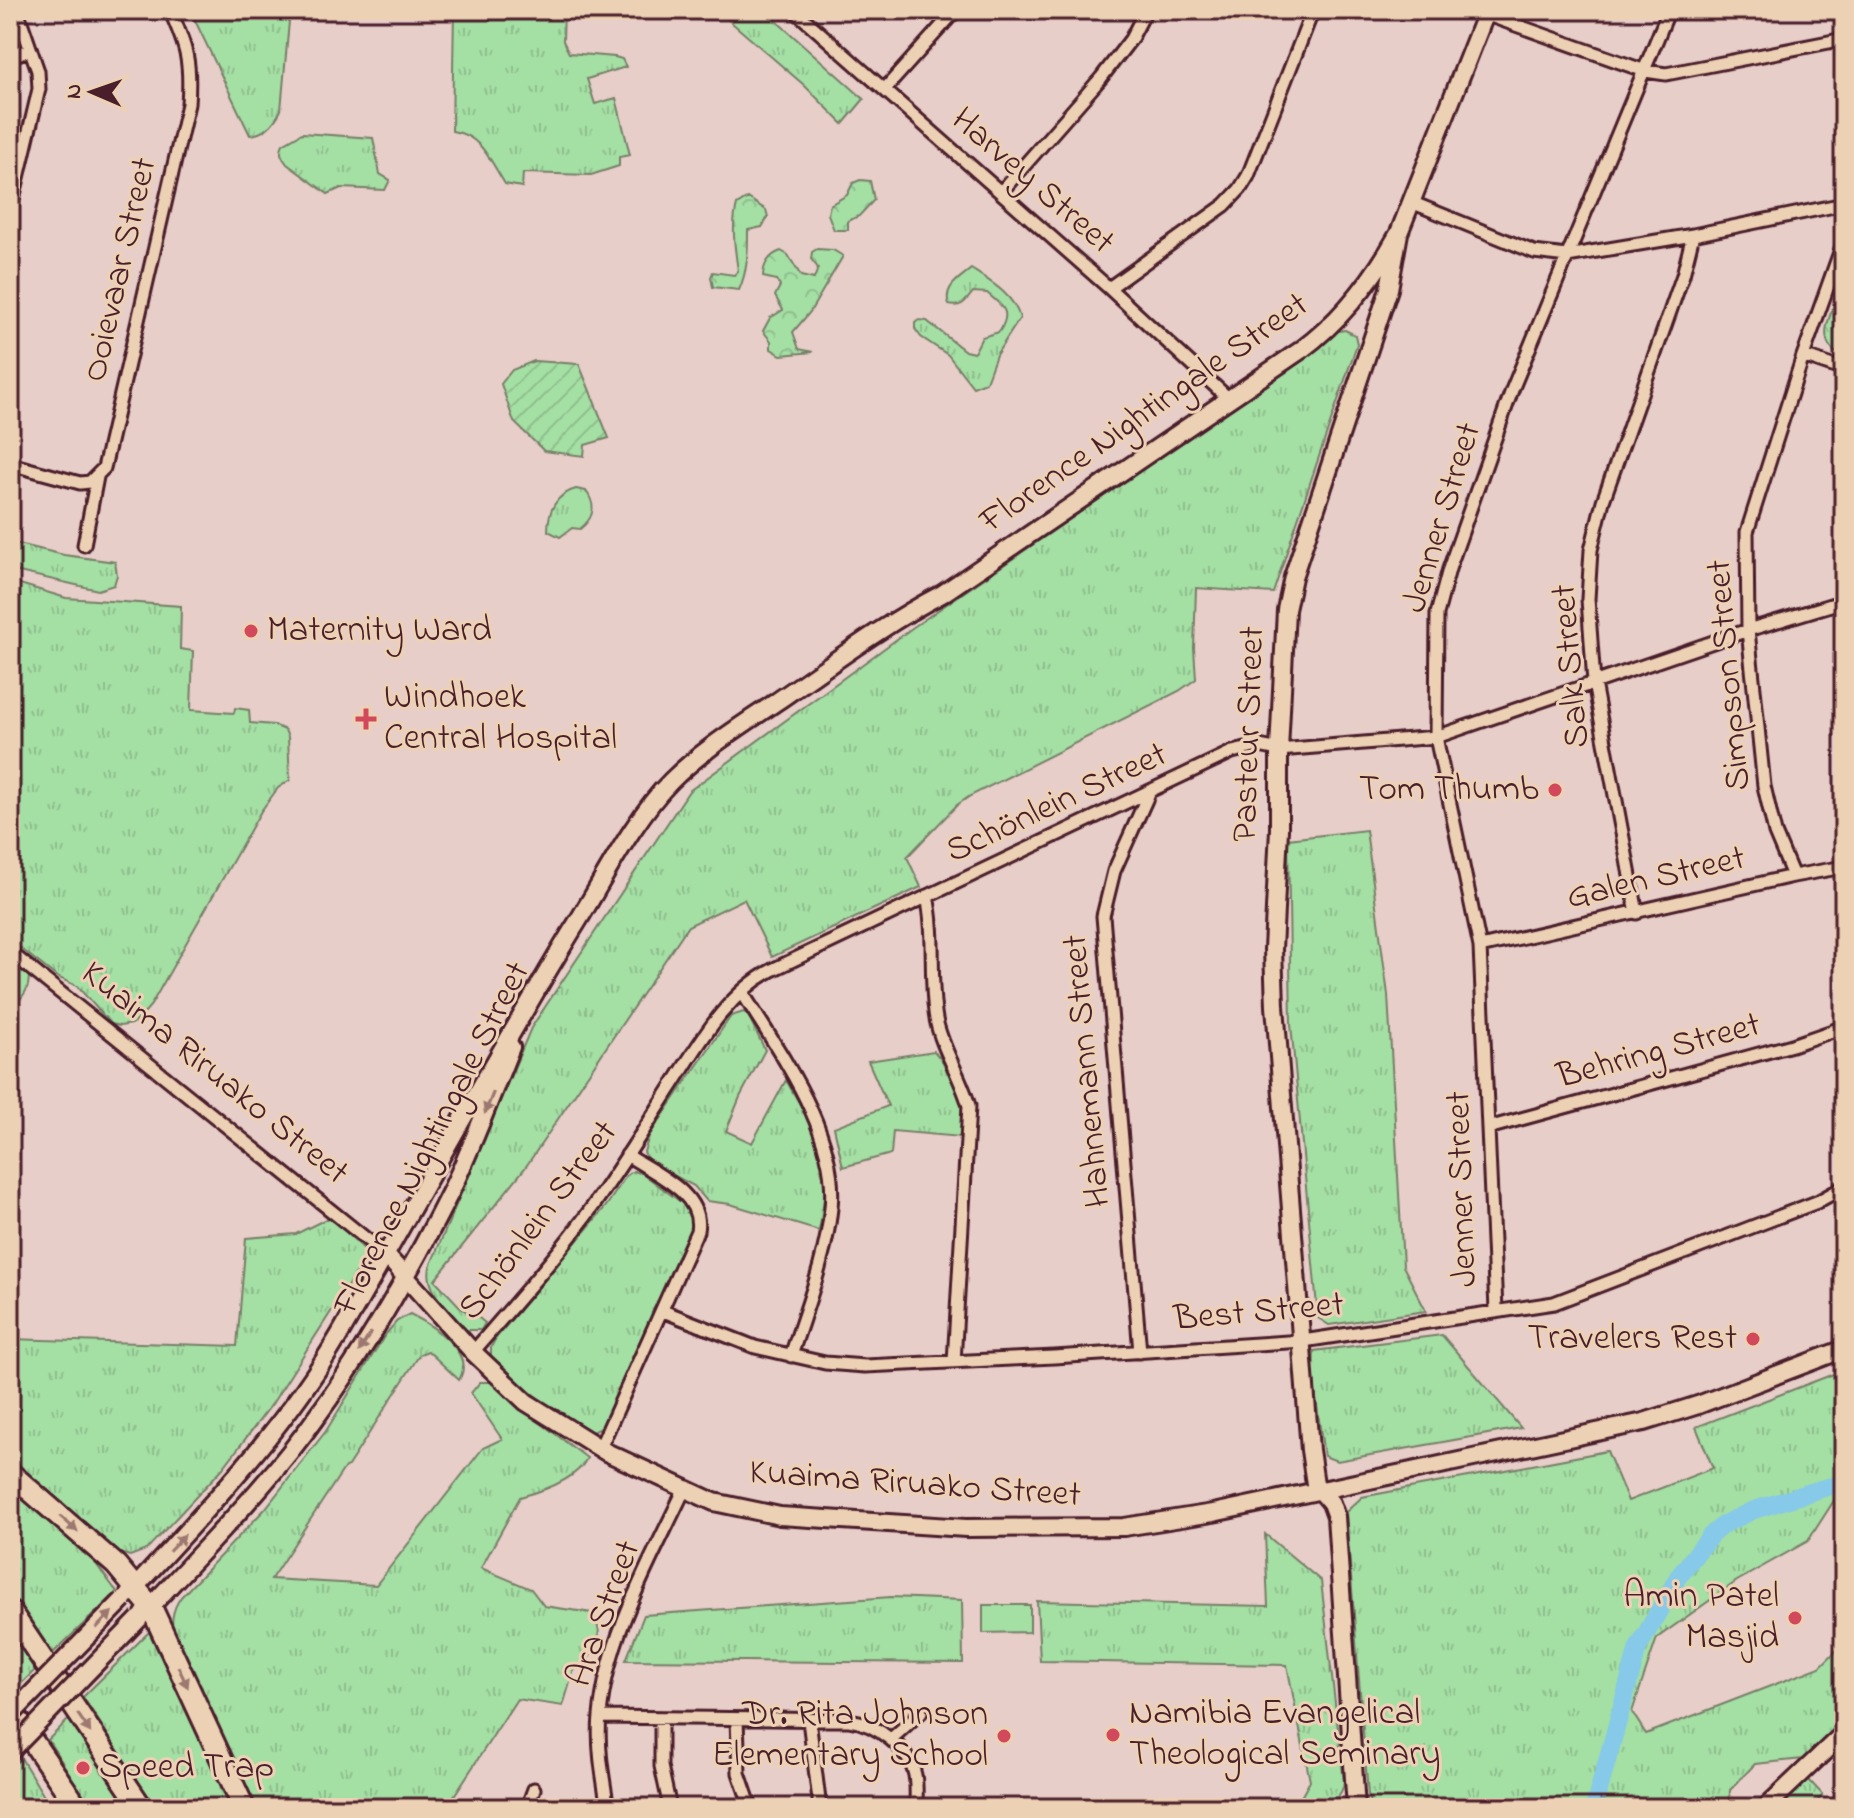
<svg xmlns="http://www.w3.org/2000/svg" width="1854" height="1818" font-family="'Indie Flower',sans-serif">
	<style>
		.grass { fill: url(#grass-tufts); stroke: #777f68; stroke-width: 2 }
		.forest { fill: url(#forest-crowns); stroke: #777f68; stroke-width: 2 }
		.garden { fill: url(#garden-furrows); stroke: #777f68; stroke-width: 2 }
		.pitch { fill: #a4dfa4; stroke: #777f68; stroke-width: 2 }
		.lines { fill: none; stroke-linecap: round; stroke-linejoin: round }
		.river { stroke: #87c9e8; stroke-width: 18 }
		.street-casing { stroke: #4a1f2b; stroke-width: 17 }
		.secondary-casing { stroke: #4a1f2b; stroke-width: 22 }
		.highway-casing { stroke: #4a1f2b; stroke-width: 26 }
		.street { stroke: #edd1b4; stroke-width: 11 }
		.secondary { stroke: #edd1b4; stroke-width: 16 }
		.highway { stroke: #edd1b4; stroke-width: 20 }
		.secondary-bridge-casing { stroke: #4a1f2b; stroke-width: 22; stroke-linecap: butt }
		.secondary-bridge { stroke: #edd1b4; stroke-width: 16 }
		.oneway { fill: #9c7870 }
		.poi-dot { fill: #d1495b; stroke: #edd1b4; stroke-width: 3 }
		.labels { text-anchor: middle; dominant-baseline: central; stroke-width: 6; stroke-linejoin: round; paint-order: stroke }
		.street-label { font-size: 36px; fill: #4a1f2b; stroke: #edd1b4 }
		.poi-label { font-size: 36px; fill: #4a1f2b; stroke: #edd1b4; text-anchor: start }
	</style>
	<defs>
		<pattern id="grass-tufts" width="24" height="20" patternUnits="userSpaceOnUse" patternTransform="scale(2)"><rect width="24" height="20" fill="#a4dfa4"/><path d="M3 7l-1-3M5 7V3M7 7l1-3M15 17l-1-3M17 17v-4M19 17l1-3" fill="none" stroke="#8fbf8d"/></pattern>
		<pattern id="forest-crowns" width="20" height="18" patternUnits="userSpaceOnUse" patternTransform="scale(2)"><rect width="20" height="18" fill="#a4dfa4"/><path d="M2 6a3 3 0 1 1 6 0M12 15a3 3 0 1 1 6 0" fill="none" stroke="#8fbf8d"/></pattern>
		<pattern id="garden-furrows" width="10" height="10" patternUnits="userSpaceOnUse" patternTransform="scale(2)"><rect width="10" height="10" fill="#a4dfa4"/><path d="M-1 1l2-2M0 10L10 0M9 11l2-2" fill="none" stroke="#8fbf8d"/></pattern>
	</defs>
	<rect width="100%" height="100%" fill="#e7cec8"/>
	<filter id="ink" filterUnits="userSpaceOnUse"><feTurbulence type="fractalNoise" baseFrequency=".0125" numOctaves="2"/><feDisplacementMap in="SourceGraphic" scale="16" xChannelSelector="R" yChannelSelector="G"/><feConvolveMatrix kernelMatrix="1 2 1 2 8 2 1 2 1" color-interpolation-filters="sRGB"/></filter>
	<g filter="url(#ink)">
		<path class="grass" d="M190 10H290L281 110C274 124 265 134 250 135Z
			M454 10H564L563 41 569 53 615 57 622 59 626 67 587 79 595 104 616 98 630 155 619 157V166L591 175 523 173 522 187 505 184C490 160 481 135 452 131Z
			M717 10H764L864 99 843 124 804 85Z
			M302 133 373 138 380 174 390 180 385 190 341 188 328 194 287 164C281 156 279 152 283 144Z
			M971 269C991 282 1013 294 1020 318L996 355 986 382 973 387 948 355 921 337 915 329V323L919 320 927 321 965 351 974 353 982 337 999 332C1012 312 1004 307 987 293L973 292C966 301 962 308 949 305 943 287 959 279 971 269Z
			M1844 285V357C1810 344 1833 308 1844 285Z
			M1345 330 1355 335 1357 344 1273 593 1196 588 1194 648 1196 679 1179 691 970 796 957 805 907 857 921 887 772 957 744 899 688 926 525 1168 435 1280 462 1309 479 1318 485 1323 481 1330H464C450 1313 422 1288 431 1264L531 1028 689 791 912 628 1255 392 1312 351 1333 332Z
			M576 489 586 491C597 506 594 518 580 529L572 528 560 537 548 531C548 511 556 494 576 489Z
			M10 542 64 555 115 562 117 575 114 585 98 590 10 570Z
			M10 581 66 598 181 606 180 649 193 651 191 710 234 713 235 708 249 710 250 723 274 725 285 730 288 737 290 780 278 788 261 811 151 1005 139 1019 132 1024 120 1026 111 1024 77 986 57 977 10 940Z
			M1366 830 1388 995 1403 1266 1426 1311 1329 1325 1318 1318 1291 1024 1288 839Z
			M10 958 28 971C32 990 21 998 10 1011Z
			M744 1012 749 1017 765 1050 740 1097 726 1131 752 1143 786 1080C821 1141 833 1159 819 1231L730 1204 707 1201 694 1186 649 1162 644 1152 649 1136 731 1016Z
			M934 1051C957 1076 965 1103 961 1137L893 1131 891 1154 843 1167 834 1127 888 1106 868 1061Z
			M633 1171 642 1173 686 1206 690 1211 692 1227 601 1428 592 1432C553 1414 522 1386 491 1357V1347L496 1338 607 1205 626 1176Z
			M330 1217 365 1250 366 1257 272 1404 223 1468 146 1550 130 1556 116 1552 10 1461V1339L237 1346 246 1238 296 1234Z
			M410 1314C432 1325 476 1353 459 1380L428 1351 420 1354 348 1466 345 1467 271 1579 376 1585 483 1448 502 1439 471 1393 480 1382H494L521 1408 587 1458C577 1479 543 1491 520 1497L481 1568 531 1589 544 1606 592 1613C607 1638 596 1655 574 1669L563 1706 517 1699 446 1808H252L174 1639C171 1623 171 1611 181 1597L265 1509 326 1431 385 1335 397 1321Z
			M1442 1335 1521 1428 1337 1461 1324 1456 1313 1377 1314 1351Z
			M1844 1370V1485L1808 1541 1737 1581 1657 1638 1632 1712 1646 1734 1820 1667 1844 1643V1721L1803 1759 1755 1764 1730 1790 1729 1808H1371L1368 1795 1346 1512 1362 1497 1607 1451 1628 1501 1713 1468 1696 1427Z
			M10 1488 90 1556 117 1592 53 1653 10 1595Z
			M1265 1534 1321 1581 1344 1782C1341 1806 1315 1808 1295 1808L1310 1781 1287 1665 1040 1661 1037 1601 1268 1606Z
			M891 1597 962 1600 963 1663 626 1660 644 1615Z
			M10 1631 36 1669 14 1691 10 1686Z
			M149 1632 234 1808H156L83 1697Z
			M71 1717 130 1808H91L48 1740Z
			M21 1758 51 1808H10V1769Z
			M1808 1779 1823 1795 1811 1808H1779Z"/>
		<path class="forest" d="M860 180 870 181 874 200 859 216 848 221V230H834L828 214 830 205 847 195 853 183Z
			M748 198 766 210 768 217 762 227 748 230C748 251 748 270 739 290L713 287 711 277 713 272 734 275 738 271C735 250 731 226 737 205Z
			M817 249 833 250 843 256 810 312 793 332 799 349 813 352 781 355 771 349V341L763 331 770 318 783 310 775 296 780 286 776 280 763 277C763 265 769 255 781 251L788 255 801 276 814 279 818 268 811 259 812 252Z"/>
		<path class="garden" d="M534 361 579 364 609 438 585 445 584 456 544 451 514 422 501 384 512 370Z"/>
		<path class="pitch" d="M983 1605H1030V1632L983 1633Z"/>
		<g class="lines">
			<path class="river" d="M1594 1808 1638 1648 1678 1577 1710 1536 1724 1524 1754 1510 1827 1487 1844 1484"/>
			<g class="street-casing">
				<path id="street" d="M794 10 1109 288 1229 399
					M1485 14 1645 71 1666 74 1844 39
					M10 56 31 50
					M885 89 956 10
					M1001 192 1101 78 1131 39 1146 10
					M1411 202 1534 252 1567 256 1693 235 1844 204
					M10 212 39 89 38 71 17 10
					M1109 288 1225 205 1240 189 1248 176 1313 10
					M1803 356 1844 370
					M10 464 80 483 90 482 104 468 188 104C191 62 187 48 170 10
					M84 545 97 477
					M1793 876 1775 833 1764 786 1748 630 1747 532 1803 356 1844 241
					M927 896C936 937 929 978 936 1019 942 1050 961 1076 969 1106L954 1362
					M1637 913 1594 683 1588 599 1591 550 1603 501 1683 275 1693 235
					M1480 947 1793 876 1844 867
					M10 952 385 1254
					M742 992C780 1054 839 1132 831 1208 826 1259 806 1308 791 1356
					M1488 1128 1792 1045 1844 1027
					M1496 1310 1480 947 1436 737 1437 614 1449 569 1512 390 1669 10
					M663 1311 755 1347 825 1363 865 1366 1054 1357 1303 1341 1554 1303 1817 1202 1844 1187
					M473 1352C514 1304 557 1257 593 1206 620 1168 645 1128 670 1089 698 1046 725 995 772 970L1232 752 1259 746 1279 750 1436 737 1748 630 1844 601
					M1140 1352 1103 916 1114 871 1149 793
					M600 1448 697 1231C704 1193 654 1173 627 1155
					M600 1717 849 1720C875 1723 909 1748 915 1775 917 1786 916 1797 916 1808
					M661 1718V1766L670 1808
					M737 1720 739 1773 751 1808
					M809 1720 820 1808
					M891 1739 921 1712
					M527 1808 534 1789
					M608 1808C603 1778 597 1746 600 1716 607 1636 651 1561 684 1490"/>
			</g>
			<g class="secondary-casing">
				<path id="secondary" d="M385 1254 473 1352 526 1402 606 1452 714 1502 780 1516 966 1528 1124 1527 1213 1513 1644 1422 1698 1405 1844 1349
					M129 1594C205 1511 283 1431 340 1334 419 1199 492 1062 573 929 602 883 633 819 671 781 702 750 740 727 776 702 830 665 884 624 942 594L1301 350C1343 319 1374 278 1399 233
					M144 1614C204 1548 268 1486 320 1412 369 1344 412 1269 450 1193 473 1146 491 1096 511 1047
					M1356 1808 1336 1517 1331 1503 1315 1484 1310 1450 1275 1006 1273 949 1279 829V750L1286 610 1293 577 1389 289 1399 233 1487 10
					M1765 1808 1844 1733"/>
			</g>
			<g class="highway-casing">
				<path id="highway" d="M10 1473 116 1565 151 1607 244 1808
					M10 1611 142 1808
					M10 1708 78 1808"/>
			</g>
			<use href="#street" class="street"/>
			<use href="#secondary" class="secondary"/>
			<use href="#highway" class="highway"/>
			<g class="secondary-bridge-casing">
				<path id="secondary-bridge" d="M10 1716 123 1600
					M10 1752 139 1619"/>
			</g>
			<use href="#secondary-bridge" class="secondary-bridge"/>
		</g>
		<defs><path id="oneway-solid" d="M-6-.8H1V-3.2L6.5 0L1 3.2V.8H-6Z" transform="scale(2)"/></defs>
		<g class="oneway">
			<use href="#oneway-solid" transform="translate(489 1103) rotate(112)"/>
			<use href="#oneway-solid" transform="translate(365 1342) rotate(122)"/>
			<use href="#oneway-solid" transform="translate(69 1524) rotate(41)"/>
			<use href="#oneway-solid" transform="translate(177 1543) rotate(-47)"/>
			<use href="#oneway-solid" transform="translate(104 1620) rotate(-46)"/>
			<use href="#oneway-solid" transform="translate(183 1677) rotate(65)"/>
			<use href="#oneway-solid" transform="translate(84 1723) rotate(56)"/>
		</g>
	</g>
	<g class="poi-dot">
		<circle cx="251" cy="631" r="8"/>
		<path d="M362 707h8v8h8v8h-8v8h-8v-8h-8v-8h8z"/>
		<circle cx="1555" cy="790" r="8"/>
		<circle cx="1753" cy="1339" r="8"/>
		<circle cx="1795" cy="1618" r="8"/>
		<circle cx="1113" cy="1735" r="8"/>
		<circle cx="1004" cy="1736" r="8"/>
		<circle cx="83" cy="1768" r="8"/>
	</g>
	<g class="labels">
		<g class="street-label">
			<text transform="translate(1032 182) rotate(41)">Harvey Street</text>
			<text transform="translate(121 270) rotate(-77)">Ooievaar Street</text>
			<text transform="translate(1145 414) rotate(-35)">Florence Nightingale Street</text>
			<text transform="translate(1443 518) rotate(-73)">Jenner Street</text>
			<text transform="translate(1572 666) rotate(-95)">Salk Street</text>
			<text transform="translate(1730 675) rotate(-95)">Simpson Street</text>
			<text transform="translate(1250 734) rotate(-88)">Pasteur Street</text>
			<text transform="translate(1057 804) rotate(-25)">Schönlein Street</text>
			<text transform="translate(1656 879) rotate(-13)">Galen Street</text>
			<text transform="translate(1659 1052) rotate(-15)">Behring Street</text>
			<text transform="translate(1088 1071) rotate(-95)">Hahnemann Street</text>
			<text transform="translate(214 1074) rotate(39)">Kuaima Riruako Street</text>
			<text transform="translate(433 1139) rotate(-63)">Florence Nightingale Street</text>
			<text transform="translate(1463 1189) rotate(-92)">Jenner Street</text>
			<text transform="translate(539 1221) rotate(-53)">Schönlein Street</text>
			<text transform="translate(1259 1313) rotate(-5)">Best Street</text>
			<text transform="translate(915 1485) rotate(4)">Kuaima Riruako Street</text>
			<text transform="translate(605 1614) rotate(-70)">Ara Street</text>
		</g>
		<g class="poi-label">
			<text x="267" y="631">Maternity Ward</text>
			<text x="384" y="698">Windhoek<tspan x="384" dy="41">Central Hospital</tspan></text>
			<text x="1539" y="790" text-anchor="end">Tom Thumb</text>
			<text x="1737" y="1339" text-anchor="end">Travelers Rest</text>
			<text x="1779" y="1597" text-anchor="end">Amin Patel<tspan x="1779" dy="41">Masjid</tspan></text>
			<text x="1129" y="1714">Namibia Evangelical<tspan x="1129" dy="41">Theological Seminary</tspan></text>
			<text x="988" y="1715" text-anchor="end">Dr. Rita Johnson<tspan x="988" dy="41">Elementary School</tspan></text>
			<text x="99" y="1768">Speed Trap</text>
		</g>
	</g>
	<rect width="1854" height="1818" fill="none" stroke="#edd1b4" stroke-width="40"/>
	<rect x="20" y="20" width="1814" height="1778" fill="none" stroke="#4a1f2b" stroke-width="3" filter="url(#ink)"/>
	<g transform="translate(92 92) rotate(272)" stroke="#edd1b4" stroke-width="6" paint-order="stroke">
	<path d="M0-6L14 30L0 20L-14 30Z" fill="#4a1f2b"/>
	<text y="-12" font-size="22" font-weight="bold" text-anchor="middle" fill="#4a1f2b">N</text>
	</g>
</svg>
